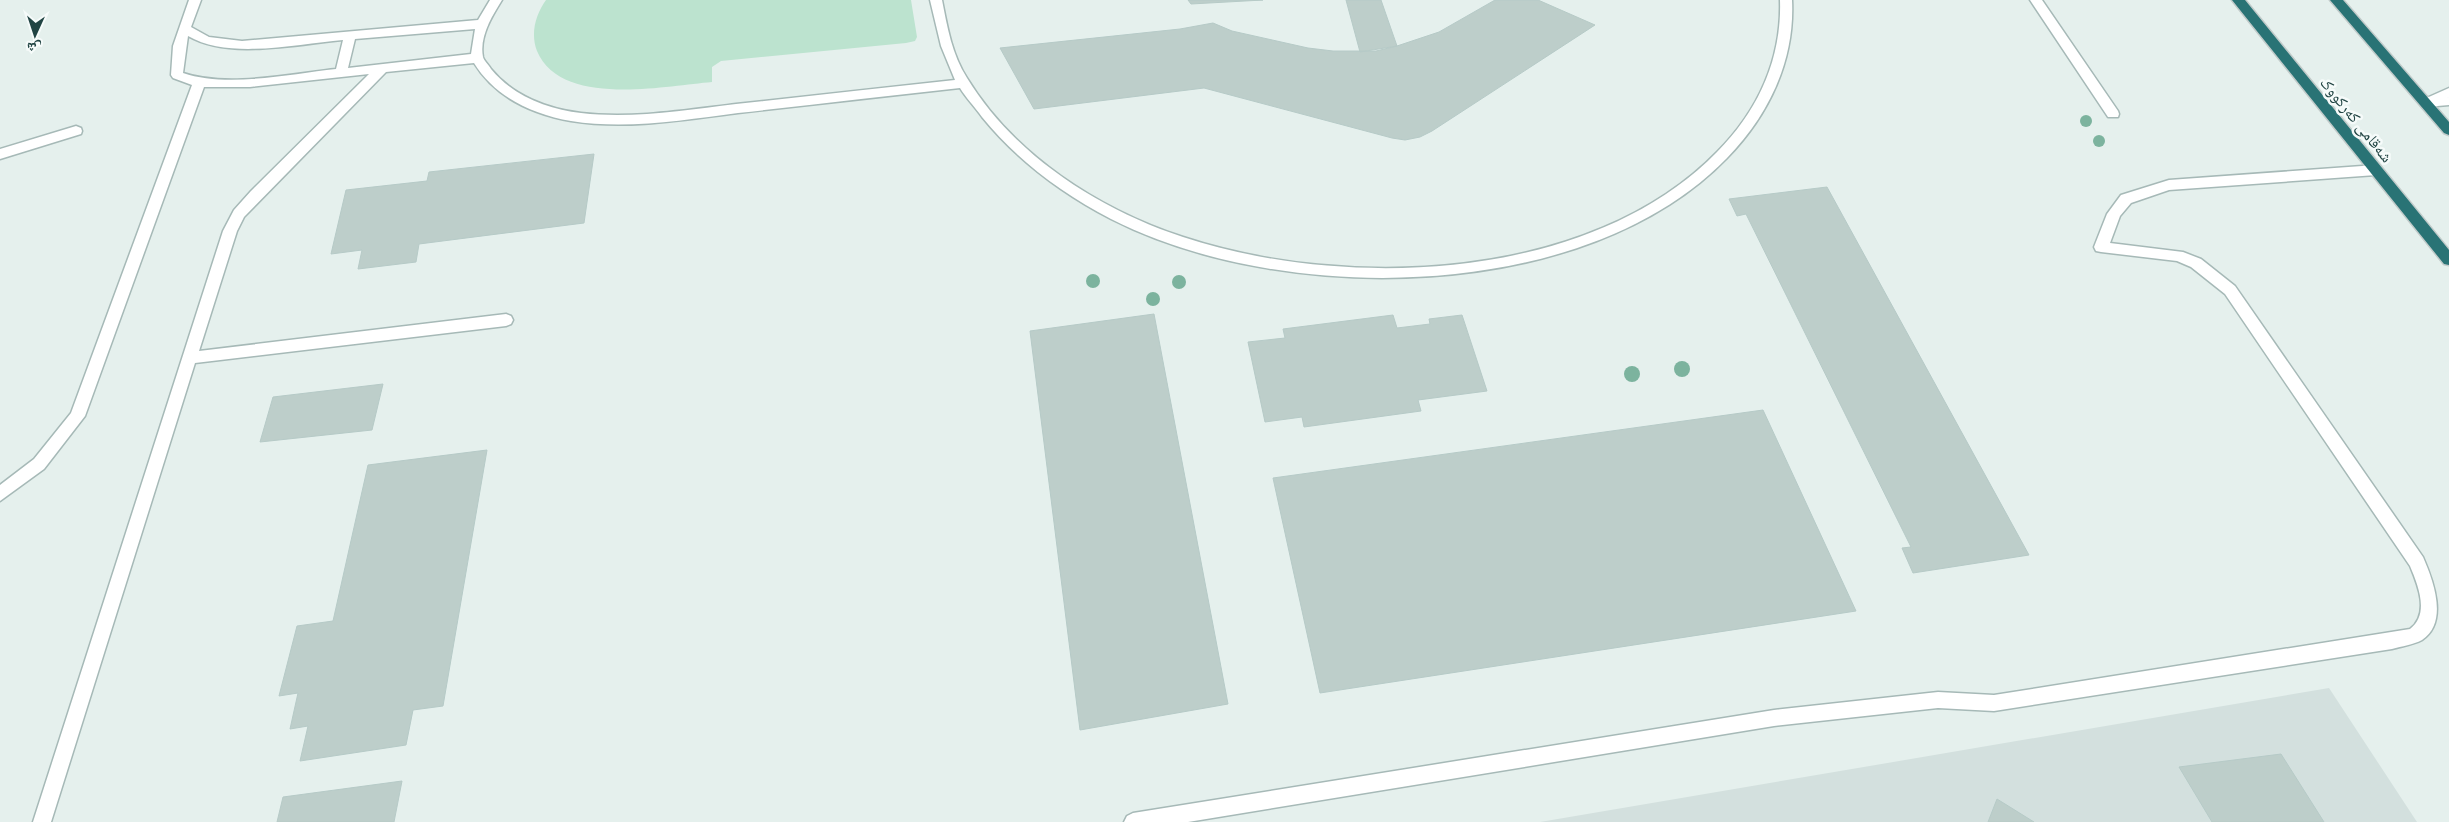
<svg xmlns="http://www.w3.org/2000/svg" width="2449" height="822" font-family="'Nunito Sans','Noto Naskh Arabic',sans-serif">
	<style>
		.built { fill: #d3e0de }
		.green { fill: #bce3cf }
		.building { fill: #bdceca; stroke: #b6cac7 }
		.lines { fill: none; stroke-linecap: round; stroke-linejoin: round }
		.lane-casing { stroke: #a6b9b7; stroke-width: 3 }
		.street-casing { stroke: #a6b9b7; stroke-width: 3 }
		.highway-casing { stroke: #c1cbca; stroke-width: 3 }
		.lane { fill: #fff; fill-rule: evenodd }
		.street { fill: #fff; fill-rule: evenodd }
		.highway { fill: #297375; fill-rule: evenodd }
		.tree { fill: #7cb39e }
		.labels { text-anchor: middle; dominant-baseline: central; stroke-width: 5; stroke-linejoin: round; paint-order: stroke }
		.street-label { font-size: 16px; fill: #214443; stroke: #f6fbfa }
	</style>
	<rect width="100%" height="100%" fill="#e5f0ed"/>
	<path class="built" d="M2329 688 2417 822H1540Z"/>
	<path class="green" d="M546 0H911L917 37 915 41 906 43 721 61 712 67V82C664 86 561 108 537 51 530 33 536 14 546 0Z"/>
	<path class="building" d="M1188 0H1263L1191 4Z
		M1346 0H1381L1397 46 1360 52Z
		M1495 0H1538L1595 25 1432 131 1420 137 1405 140 1392 138 1204 88 1034 109 1000 48 1180 29 1213 23 1232 31 1308 48 1333 51H1376L1397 46 1439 32Z
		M594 154 584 223 419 244 416 262 358 269 362 250 331 254 346 190 427 181 429 172Z
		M1827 187 2029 555 1913 573 1902 548 1911 547 1746 214 1737 216 1729 199Z
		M1154 314 1228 704 1080 730 1030 331Z
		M1393 315 1397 328 1430 324 1429 319 1462 315 1487 391 1418 400 1421 411 1304 427 1302 417 1265 422 1248 342 1285 338 1283 329Z
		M383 384 372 430 260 442 273 397Z
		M1763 410 1856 611 1320 693 1273 478Z
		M487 450 443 706 413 710 406 745 300 761 308 726 290 729 298 693 279 696 297 626 333 621 368 465Z
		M2281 754 2324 822H2212L2179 767Z
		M402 781 394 822H277L283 797Z
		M1997 799 2034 822H1988Z"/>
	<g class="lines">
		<g class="lane-casing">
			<path id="lane" d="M189 0H201L191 27 209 37 242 41 478 20 490 0H502C492 16 479 37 483 57 484 61 489 65 491 69 513 96 548 109 581 113 632 119 686 110 736 104 809 96 882 88 955 80L941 46 930 0H942C947 26 952 55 967 78 1014 155 1098 209 1183 237 1347 291 1590 282 1717 152 1758 111 1782 59 1780 0H1792C1795 60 1769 115 1727 158 1586 304 1283 307 1111 219 1061 193 1017 160 982 117 975 107 966 98 960 88 886 96 812 105 738 113 684 120 626 130 571 121 532 114 495 97 474 63L386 72 244 217 237 231 199 351 506 314 511 316 513 320 511 324 506 326 195 363 51 822H33L223 231 234 210 251 191 369 74 250 87H204L85 416 44 469 0 501V485L34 459 71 413 192 85 173 78 171 75 173 46ZM475 29 471 54 348 68 355 39ZM188 36C229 60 297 44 343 40L336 69C290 74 227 88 183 73Z
				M2030 0H2042L2118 111 2119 114 2118 117H2108Z
				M2449 88V97L2430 106H2422L2420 103 2422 100Z
				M2376 165 2383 170 2376 175 2169 190 2131 203 2120 216 2110 243 2183 252 2201 259 2235 286 2423 557C2433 580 2449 622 2422 640 2413 645 2402 646 2392 649L1994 711 1938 708 1774 726 1188 822H1124L1127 816 1133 813 1774 710 1938 692 1994 695 2410 629C2430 614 2418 585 2410 566L2225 294 2191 267 2177 261 2101 252 2096 251 2094 247 2107 214 2121 195 2169 180Z"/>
		</g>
		<g class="street-casing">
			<path id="street" d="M2449 97V105L2426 107 2420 103 2426 99Z
				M76 126 81 128 82 131 81 134 0 159V149Z"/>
		</g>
		<g class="highway-casing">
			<path id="highway" d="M2232 0H2245L2449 250V265L2444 264Z
				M2330 0H2343L2449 122V135L2444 133Z"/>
		</g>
		<use href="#lane" class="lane"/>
		<use href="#street" class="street"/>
		<use href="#highway" class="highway"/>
	</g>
	<g class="tree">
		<circle cx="2086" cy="121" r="6"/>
		<circle cx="2099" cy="141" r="6"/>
		<circle cx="1093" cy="281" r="7"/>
		<circle cx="1179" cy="282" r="7"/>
		<circle cx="1153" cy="299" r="7"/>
		<circle cx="1682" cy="369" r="8"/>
		<circle cx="1632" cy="374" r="8"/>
	</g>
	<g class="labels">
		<g class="street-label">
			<text transform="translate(2356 120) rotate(51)">شەقامی کەرکووک</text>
		</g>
	</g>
	<g transform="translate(35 35) rotate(183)" stroke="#f6fbfa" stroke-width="4" paint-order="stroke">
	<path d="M0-4L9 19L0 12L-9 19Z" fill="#214443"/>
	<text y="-8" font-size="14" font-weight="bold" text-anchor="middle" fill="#214443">ش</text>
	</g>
</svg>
